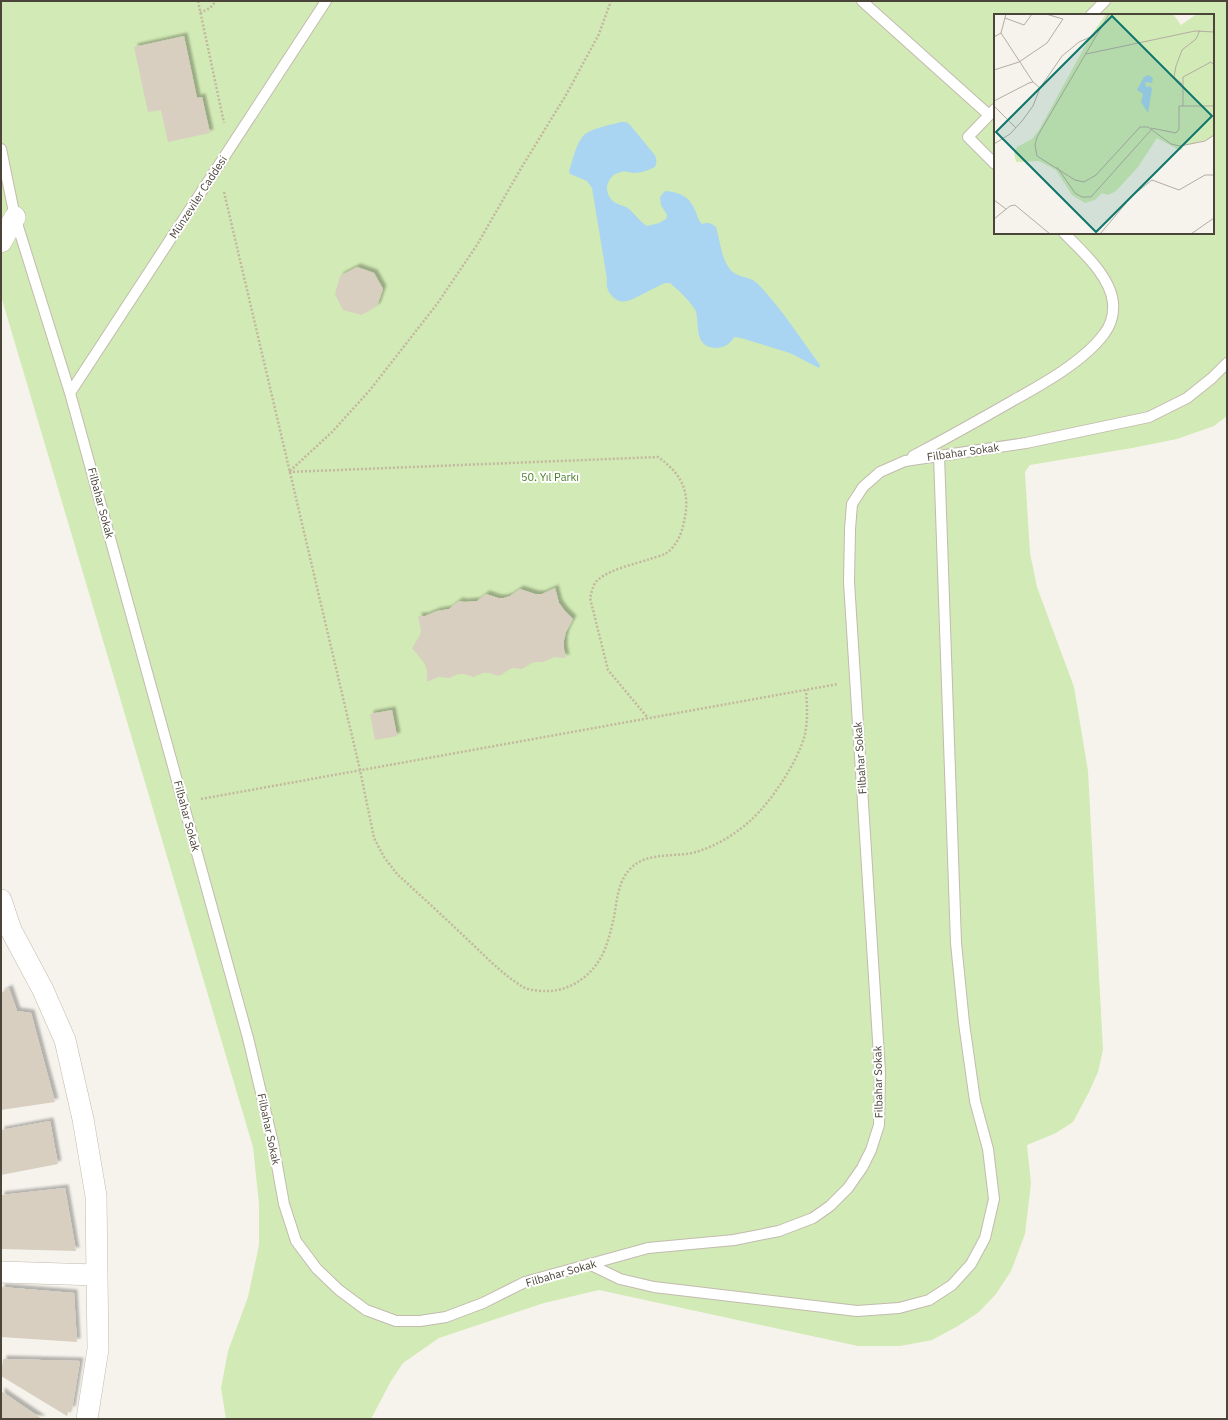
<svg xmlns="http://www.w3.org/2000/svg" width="1228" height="1420" font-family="'IBM Plex Sans',sans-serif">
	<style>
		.green { fill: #d2eab5; fill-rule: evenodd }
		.water { fill: #a9d4f2 }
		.building { fill: #d8cfc1; filter: url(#shadow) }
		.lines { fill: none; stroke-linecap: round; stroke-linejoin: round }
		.lane-casing { stroke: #c2bbae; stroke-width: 12 }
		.street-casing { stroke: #c2bbae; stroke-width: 22 }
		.path { stroke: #c4b79f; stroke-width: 2.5; stroke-dasharray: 2 2; stroke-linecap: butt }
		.lane { stroke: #fff; stroke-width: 10 }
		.street { stroke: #fff; stroke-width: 21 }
		.labels { text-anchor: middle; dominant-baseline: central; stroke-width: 4; stroke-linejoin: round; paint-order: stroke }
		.street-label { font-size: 11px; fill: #4b4439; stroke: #fff }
		.park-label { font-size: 11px; fill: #4a7f2a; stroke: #fff }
		.inset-road { fill: none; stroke: #b2ada4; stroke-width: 1 }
		.view { fill: #0f766e; fill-opacity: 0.15; stroke: #0f766e; stroke-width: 2 }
		.inset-edge { fill: none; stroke: #4b4439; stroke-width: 2 }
	</style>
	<defs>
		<filter id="shadow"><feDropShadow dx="3.5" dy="-3.5" stdDeviation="1" flood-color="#0004"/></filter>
	</defs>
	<rect width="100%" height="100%" fill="#f6f3ec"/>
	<path class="green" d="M1 1H1227V416L1214 426 1177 439 1132 448 1030 465 1025 472 1030 553 1037 587 1074 687 1088 771 1103 1050 1098 1072 1089 1092 1073 1122 1056 1133 1027 1145 1031 1183 1025 1234 1011 1271 996 1294 979 1312 958 1326 932 1340 900 1346H858L599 1290 544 1303 439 1338 403 1363 391 1381 371 1419H226L221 1388 228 1351 248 1297 259 1245V1204L253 1147 1 296ZM995 15H1213V233H995Z"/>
	<path class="water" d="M621 122H626L630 125 654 154C657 159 657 162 655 167 649 170 640 173 634 173 629 172 625 171 621 172 616 173 611 176 609 181 604 189 609 201 618 204 622 206 626 206 629 209 636 215 640 222 647 226L659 223 666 219 667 215 661 205 660 197 665 191C679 192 689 196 695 210 697 215 698 220 702 224 708 222 711 223 716 227 720 240 721 257 729 268 737 279 749 275 758 284 782 309 800 338 820 365L819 368 790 353 741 338 734 337C730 344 724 348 716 348 690 347 702 318 694 308 688 299 678 290 670 283H665C658 286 650 290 643 294 632 299 622 307 612 296 607 291 606 285 607 279L592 188 587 181 570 174 569 171C573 160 576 143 584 135 592 128 611 125 621 122Z"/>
	<path class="building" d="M184 36 197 98 202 97 210 133 168 142 161 110 148 112 134 47Z
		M357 267 374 273 383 289 377 306 361 315 343 310 335 294 340 276Z
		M555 588 559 603 564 610 573 619 566 632 564 640V649L566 658 554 657 543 662H535L529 664 522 669 513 668 507 670 499 676 489 673H483L473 677 464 674H458L449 678 438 677 427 682V671L425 664 412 648 419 638 421 631 418 616H425L437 611 449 609 459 601 464 602 477 601 486 594 498 598H504L510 596 520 589 535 594H542Z
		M392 710 397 736 375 740 370 714Z
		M9 988 17 1011 31 1013 55 1102 1 1110V993Z
		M50 1121 58 1164 1 1175V1130Z
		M65 1188 76 1251 1 1249V1195Z
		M1 1287 74 1293 77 1342 1 1337Z
		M3 1359 80 1361 72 1410 69 1409 67 1416 1 1376Z
		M1 1391 42 1419H1Z"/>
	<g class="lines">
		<g class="lane-casing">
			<path id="lane" d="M862 1 989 115
				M1091 15 1105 1
				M995 109 968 137 995 164
				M1 149 15 217 70 393 248 1038 273 1143 284 1204 296 1241 317 1269 339 1290 366 1310 396 1321H420L446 1317 483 1303 525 1282 648 1248 734 1240 779 1231 813 1218 830 1206 848 1188 862 1168 871 1150 879 1125 880 1072 849 582 850 529 852 504 863 487 880 472 905 461 1026 443 1149 417 1187 398 1212 378 1227 363
				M70 393 326 1
				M913 456C947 438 981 419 1014 400 1043 384 1084 361 1104 334 1111 325 1114 315 1113 303 1111 277 1082 251 1064 233
				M589 1264 620 1279 654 1287 857 1311 899 1308 929 1300 952 1285 971 1264 985 1238 994 1199 988 1149 975 1101 964 1023 956 943 939 455"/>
		</g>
		<g class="street-casing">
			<path id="street" d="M1 242 15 217
				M1 900 11 930 43 990 65 1040 83 1119 96 1196 97 1275 98 1349 87 1419
				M1 1272 97 1275"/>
		</g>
		<path class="path" d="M198 1 224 123
			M200 13 210 8 216 1
			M224 192 360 770 374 838 384 857 397 874C420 895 444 917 467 939 485 956 502 974 523 987 528 990 539 991 545 991 567 992 589 978 600 959 607 948 611 930 614 917 617 900 618 882 630 869 647 851 674 858 696 852 716 846 736 834 751 820 771 802 799 760 805 734 808 719 807 705 806 690
			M290 471 332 432 370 390 437 304 477 245 520 170 566 95 599 34 611 1
			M289 472 658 457C685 476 691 496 683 526 681 536 674 549 665 554 661 556 655 557 650 559 635 564 611 569 599 579 593 583 592 591 590 598L608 670 648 718
			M201 799 838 684"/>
		<use href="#lane" class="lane"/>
		<use href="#street" class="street"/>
	</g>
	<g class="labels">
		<g class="street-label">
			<text transform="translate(198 197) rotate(-57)">Münzeviler Caddesi</text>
			<text transform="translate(963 452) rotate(-8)">Filbahar Sokak</text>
			<text transform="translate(101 503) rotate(75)">Filbahar Sokak</text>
			<text transform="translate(860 758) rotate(-94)">Filbahar Sokak</text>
			<text transform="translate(187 816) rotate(75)">Filbahar Sokak</text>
			<text transform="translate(878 1082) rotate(-91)">Filbahar Sokak</text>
			<text transform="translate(269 1129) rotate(78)">Filbahar Sokak</text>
			<text transform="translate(561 1273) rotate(-16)">Filbahar Sokak</text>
		</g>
		<g class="park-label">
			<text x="550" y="477">50. Yıl Parkı</text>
		</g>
	</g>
	<g transform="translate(994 14)">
		<rect width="220" height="220" fill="#f6f3ec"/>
		<path d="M112 0H179L187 11 203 0H220V121L215 125 189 132 188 136H185L163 124 144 153 122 177 114 181 108 179 101 186 91 189 78 181 62 156 45 147 22 148 20 139 23 133 38 125 45 116 96 23Z" fill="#d2eab5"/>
		<path d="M154 61 159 64 158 69 151 68 152 73 156 72 158 75 154 99 147 88 149 80 143 76 150 63Z" fill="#a9d4f2"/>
		<path class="inset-road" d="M115 0 43 123 41 131 43 142 81 166 90 168 102 161 146 113H154L177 130 186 132 211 127 220 121M11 4 30 11 38 0M7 19 39 68M0 23 7 19 12 0M92 40 201 17 220 18M0 56 25 48 53 29 69 5 52 0M188 70 180 63 182 52 188 36 202 25 206 16M0 87 35 69 39 68 46 74M0 92 22 114M189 92V63L217 48 220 51M157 114 182 119 185 115V92H220M0 130 16 120 28 107 39 92 46 74 68 42 85 28 101 21M63 153 81 179 88 183H97L157 116M0 186 12 195M0 205 16 192 21 191 56 220M106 220 138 182 158 166 185 176 211 161H220M197 220 220 204"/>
		<path class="view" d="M118 2 218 102 102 218 2 118Z"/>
		<rect width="220" height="220" class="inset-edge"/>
	</g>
	<rect width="1228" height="1420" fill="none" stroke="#4b4439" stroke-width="4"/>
</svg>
